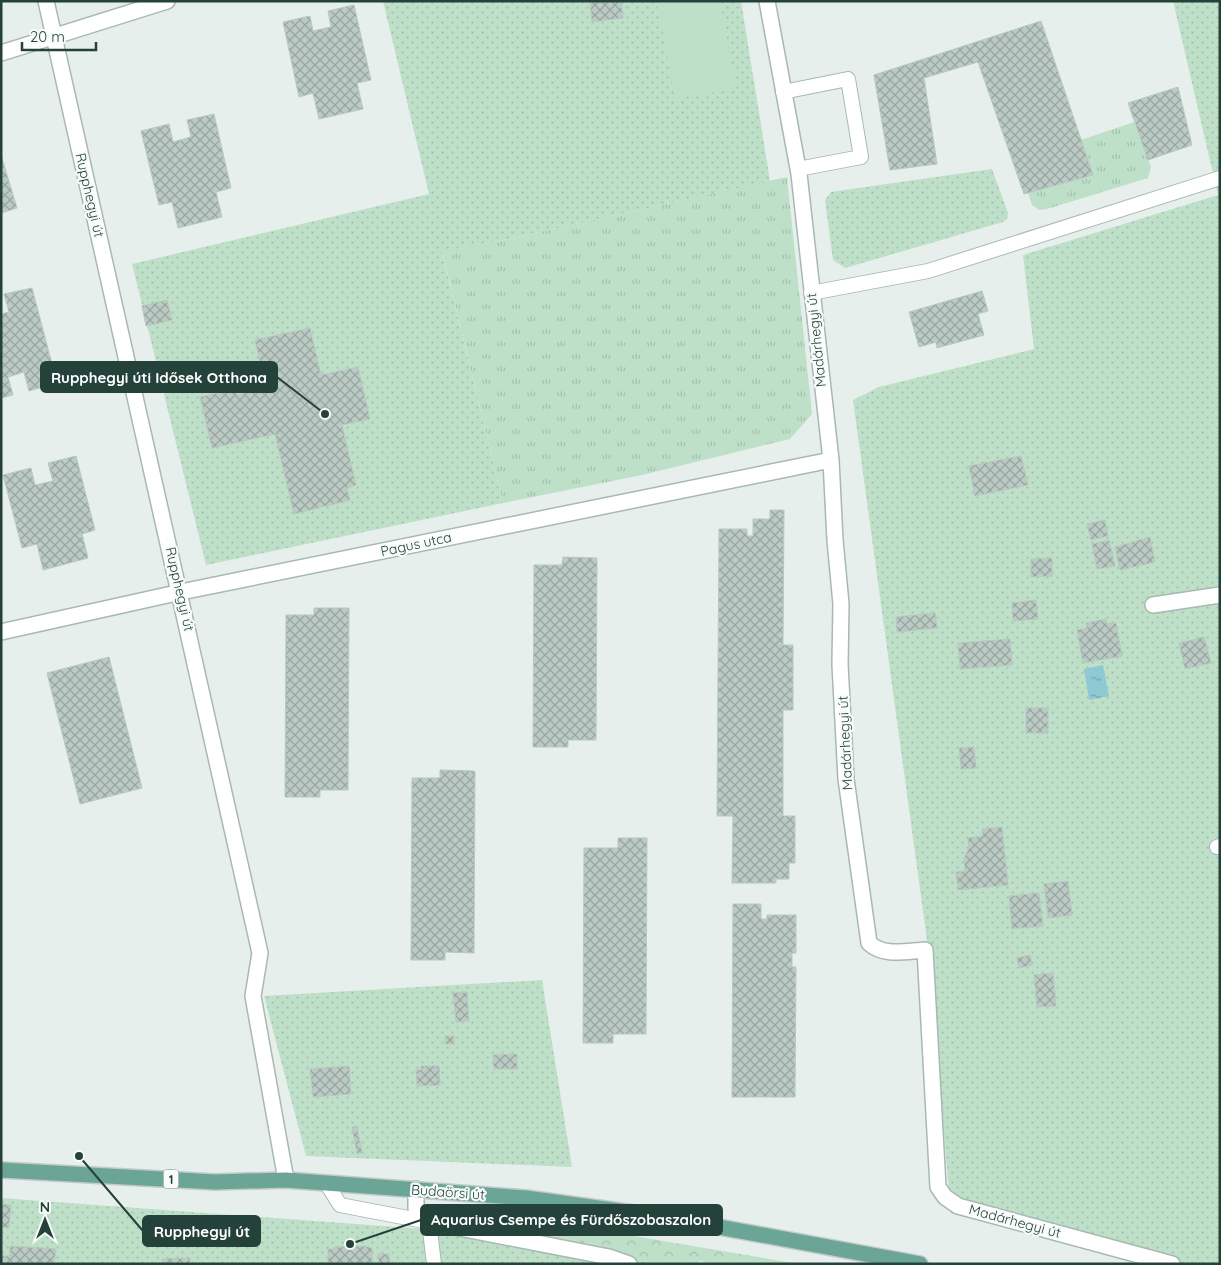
<svg xmlns="http://www.w3.org/2000/svg" width="1221" height="1265" font-family="Quicksand,sans-serif">
	<style>
		.grass { fill: url(#grass-tufts) }
		.forest { fill: url(#forest-crowns) }
		.park { fill: url(#park-dots) }
		.pitch { fill: #bfe0c8 }
		.water { fill: url(#water-ripples) }
		.building { fill: url(#building-cross-hatch); stroke: #b8c9c2 }
		.lines { fill: none; stroke-linecap: round; stroke-linejoin: round }
		.service-casing { stroke: #a8b8b2; stroke-width: 16 }
		.minor-casing { stroke: #a8b8b2; stroke-width: 18 }
		.primary-casing { stroke: #c2cac8; stroke-width: 18 }
		.service { stroke: #fff; stroke-width: 14 }
		.minor { stroke: #fff; stroke-width: 15 }
		.primary { stroke: #6aa596; stroke-width: 15 }
		.labels { text-anchor: middle; dominant-baseline: central; stroke-width: 4.5; stroke-linejoin: round; paint-order: stroke }
		.shield { fill: #f7fbf9; stroke: #637a73; stroke-width: 1 }
		.shield-label { font-size: 12px; font-weight: bold; fill: #24423a }
		.street-label { font-size: 14px; fill: #24423a; stroke: #f7fbf9 }
		.leader { fill: none; stroke: #24423a; stroke-width: 2 }
		.callout-dot { fill: #24423a; stroke: #f7fbf9; stroke-width: 2 }
		.callout { fill: #24423a; stroke: #24423a; stroke-width: 2 }
		.callout-label { font-size: 15px; text-anchor: middle; font-weight: bold; fill: #fff }
	</style>
	<defs>
		<pattern id="grass-tufts" width="24" height="20" patternUnits="userSpaceOnUse" patternTransform="scale(1.25)"><rect width="24" height="20" fill="#bfe0c8"/><path d="M3 7l-1-3M5 7V3M7 7l1-3M15 17l-1-3M17 17v-4M19 17l1-3" fill="none" stroke="#a4c1ad"/></pattern>
		<pattern id="forest-crowns" width="20" height="18" patternUnits="userSpaceOnUse" patternTransform="scale(1.25)"><rect width="20" height="18" fill="#bfe0c8"/><path d="M2 6a3 3 0 1 1 6 0M12 15a3 3 0 1 1 6 0" fill="none" stroke="#a4c1ad"/></pattern>
		<pattern id="park-dots" width="8" height="8" patternUnits="userSpaceOnUse" patternTransform="scale(1.25)"><rect width="8" height="8" fill="#bfe0c8"/><path d="M2 2h.1M6 6h.1" fill="none" stroke="#a4c1ad" stroke-width="1.8" stroke-linecap="round"/></pattern>
		<pattern id="water-ripples" width="26" height="14" patternUnits="userSpaceOnUse" patternTransform="scale(1.25)"><rect width="26" height="14" fill="#8ec9d4"/><path d="M2 4q2-2 4 0t4 0M15 11q2-2 4 0t4 0" fill="none" stroke="#74a5ad"/></pattern>
		<pattern id="building-cross-hatch" width="8" height="8" patternUnits="userSpaceOnUse" patternTransform="scale(1.25)"><rect width="8" height="8" fill="#bbcac4"/><path d="M0 0l8 8M0 8l8-8" fill="none" stroke="#98a6a0"/></pattern>
	</defs>
	<rect width="100%" height="100%" fill="#e6efeb"/>
	<path class="grass" d="M1134 122 1151 167 1148 178 1047 209 1039 210 1032 205 1028 193 1093 175 1081 140Z
		M787 177 812 414 790 439 642 475 503 503 442 250 490 243Z"/>
	<path class="forest" d="M539 1220 799 1264H712L700 1261 697 1264H650L597 1245 542 1234Z"/>
	<path class="park" d="M383 1H741L770 181 490 243 442 251 503 503 206 565 132 264 429 194Z
		M1173 1H1220V1264H1146L951 1213 927 940 853 400 879 387 1034 349 1023 255 1218 195Z
		M992 169 1008 213 1007 219 1003 222 845 268 833 260 825 200 831 192Z
		M542 980 572 1167 306 1156 264 996Z
		M1 1198 424 1229 541 1251 542 1234 597 1245 650 1264H1Z"/>
	<path class="pitch" d="M657 1H720L736 88 675 99Z"/>
	<path class="water" d="M1103 665 1109 696 1089 700 1084 669Z"/>
	<path class="building" d="M590 1H621L623 18 592 22Z
		M354 5 371 80 357 83 363 109 319 119 313 93 299 97 283 22 310 16 313 31 331 27 328 11Z
		M1041 21 1093 175 1024 194 978 62 924 78 937 164 890 170 874 75Z
		M1178 87 1192 145 1148 160 1128 103Z
		M214 114 231 188 216 192 222 217 178 228 172 202 159 205 141 131 169 124 173 142 191 137 187 120Z
		M1 155 17 208 1 213Z
		M32 288 57 383 29 391 24 372 8 377 13 395 1 398V314L9 312 4 294Z
		M982 291 988 311 978 314 984 335 937 348 936 342 919 347 909 312Z
		M167 300 172 320 146 326 142 306Z
		M310 328 321 375 358 367 370 419 342 425 356 485 347 488 350 500 294 514 275 434 212 448 200 397 236 389 237 395 266 388 255 340Z
		M76 456 95 530 82 534 88 558 43 570 37 544 22 548 3 475 31 468 35 485 53 481 48 463Z
		M1021 456 1028 485 975 496 969 466Z
		M770 510H784L783 645H793V710H783V816H795V863H789V879H776V883H732L733 816H717L719 529H747V536H753V519H770Z
		M1105 520 1108 536 1091 540 1087 524Z
		M1150 537 1155 562 1120 570 1115 547Z
		M1109 540 1115 566 1097 569 1092 544Z
		M563 557 597 558 596 740H568V747H533L534 565H562Z
		M1052 558V576L1031 577V559Z
		M1036 600 1038 619 1013 621 1012 603Z
		M314 608H349L348 790H320V797H285L286 615H314Z
		M935 613 937 628 897 632 896 617Z
		M1106 619 1107 624 1116 623 1122 656 1083 663 1077 630 1087 628 1086 623Z
		M1204 637 1211 663 1185 669 1179 643Z
		M1010 639 1012 665 960 669 958 643Z
		M109 657 142 788 80 804 47 673Z
		M1026 708H1048V733H1026Z
		M974 747 976 768 961 769 959 748Z
		M440 770 475 771 474 953 445 952V960H411L412 778H440Z
		M1002 827 1008 885 958 890 956 872 965 871 964 858 969 848 968 838 983 836 982 829Z
		M618 838H647L646 1034H613V1043H583L584 848H618Z
		M1068 881 1072 915 1048 918 1044 884Z
		M1039 893 1043 926 1012 929 1009 896Z
		M733 904H761V919H767V915H796V953H792V967H796L795 1097H732Z
		M1030 955 1032 965 1019 968 1017 958Z
		M1053 973 1056 1006 1037 1007 1034 975Z
		M467 992 469 1021 456 1022 453 993Z
		M445 1036H454V1044H445Z
		M517 1054V1069H494L493 1055Z
		M349 1066 351 1094 313 1097 310 1069Z
		M421 1066H439L440 1085 417 1086 416 1070H421Z
		M357 1126 362 1153 357 1154 352 1127Z
		M1 1204 11 1205 9 1228 1 1227Z
		M10 1246 56 1249 54 1264H1V1256H10Z
		M365 1246 372 1248V1264H328V1249H334V1247Z
		M378 1254H389L390 1264H379Z
		M190 1258V1264H163L162 1259Z"/>
	<g class="lines">
		<g class="service-casing">
			<path id="service" d="M783 92 848 79 861 157 798 169
				M811 293 928 271 1220 178
				M1217 847 1220 846
				M327 1184 340 1205 429 1222 434 1264"/>
		</g>
		<g class="minor-casing">
			<path id="minor" d="M46 1 260 953 253 996 286 1180
				M767 1 799 174 831 460 835 540 841 604 840 664 846 779 869 943C884 957 906 951 925 950L938 1187 945 1197 958 1206 1172 1264
				M1 53 167 1
				M1153 605 1220 595
				M1 632 181 592 831 460
				M416 1189V1209L429 1222 609 1257 629 1264"/>
		</g>
		<g class="primary-casing">
			<path id="primary" d="M1 1170 215 1182 286 1180 526 1198 670 1218 920 1264"/>
		</g>
		<use href="#service" class="service"/>
		<use href="#minor" class="minor"/>
		<use href="#primary" class="primary"/>
	</g>
	<g class="labels">
		<rect class="shield" x="163.5" y="1169.5" width="15" height="19" rx="4"/>
		<g class="shield-label">
			<text x="171" y="1179">1</text>
		</g>
		<g class="street-label">
			<text transform="translate(90 195) rotate(77)">Rupphegyi út</text>
			<text transform="translate(816 340) rotate(-96)">Madárhegyi út</text>
			<text transform="translate(416 544) rotate(-12)">Pagus utca</text>
			<text transform="translate(180 589) rotate(77)">Rupphegyi út</text>
			<text transform="translate(845 743) rotate(-93)">Madárhegyi út</text>
			<text transform="translate(448 1192) rotate(4)">Budaörsi út</text>
			<text transform="translate(1015 1221) rotate(15)">Madárhegyi út</text>
		</g>
	</g>
	<path class="leader" d="M325 414L277 377M350 1244L421 1220M79 1156L143 1231"/>
	<g class="callout-dot">
		<circle cx="325" cy="414" r="5"/>
		<circle cx="350" cy="1244" r="5"/>
		<circle cx="79" cy="1156" r="5"/>
	</g>
	<g class="callout">
		<rect x="41" y="362" width="236" height="30" rx="5"/>
		<rect x="421" y="1205" width="301" height="30" rx="5"/>
		<rect x="143" y="1216" width="117" height="30" rx="5"/>
	</g>
	<g class="callout-label">
		<text x="159" y="383">Rupphegyi úti Idősek Otthona</text>
		<text x="571" y="1225">Aquarius Csempe és Fürdőszobaszalon</text>
		<text x="202" y="1237">Rupphegyi út</text>
	</g>
	<rect width="1221" height="1265" fill="none" stroke="#24423a" stroke-width="5"/>
	<g transform="translate(45 1220)" stroke="#f7fbf9" stroke-width="4" paint-order="stroke">
	<path d="M0-4L9 19L0 12L-9 19Z" fill="#24423a"/>
	<text y="-8" font-size="14" font-weight="bold" text-anchor="middle" fill="#24423a">N</text>
	</g>
	<path d="M22 42v8h74v-8" fill="none" stroke="#24423a" stroke-width="2.5"/>
	<text x="30" y="42" font-size="15" fill="#24423a" stroke="#f7fbf9" stroke-width="4" paint-order="stroke">20 m</text>
</svg>
